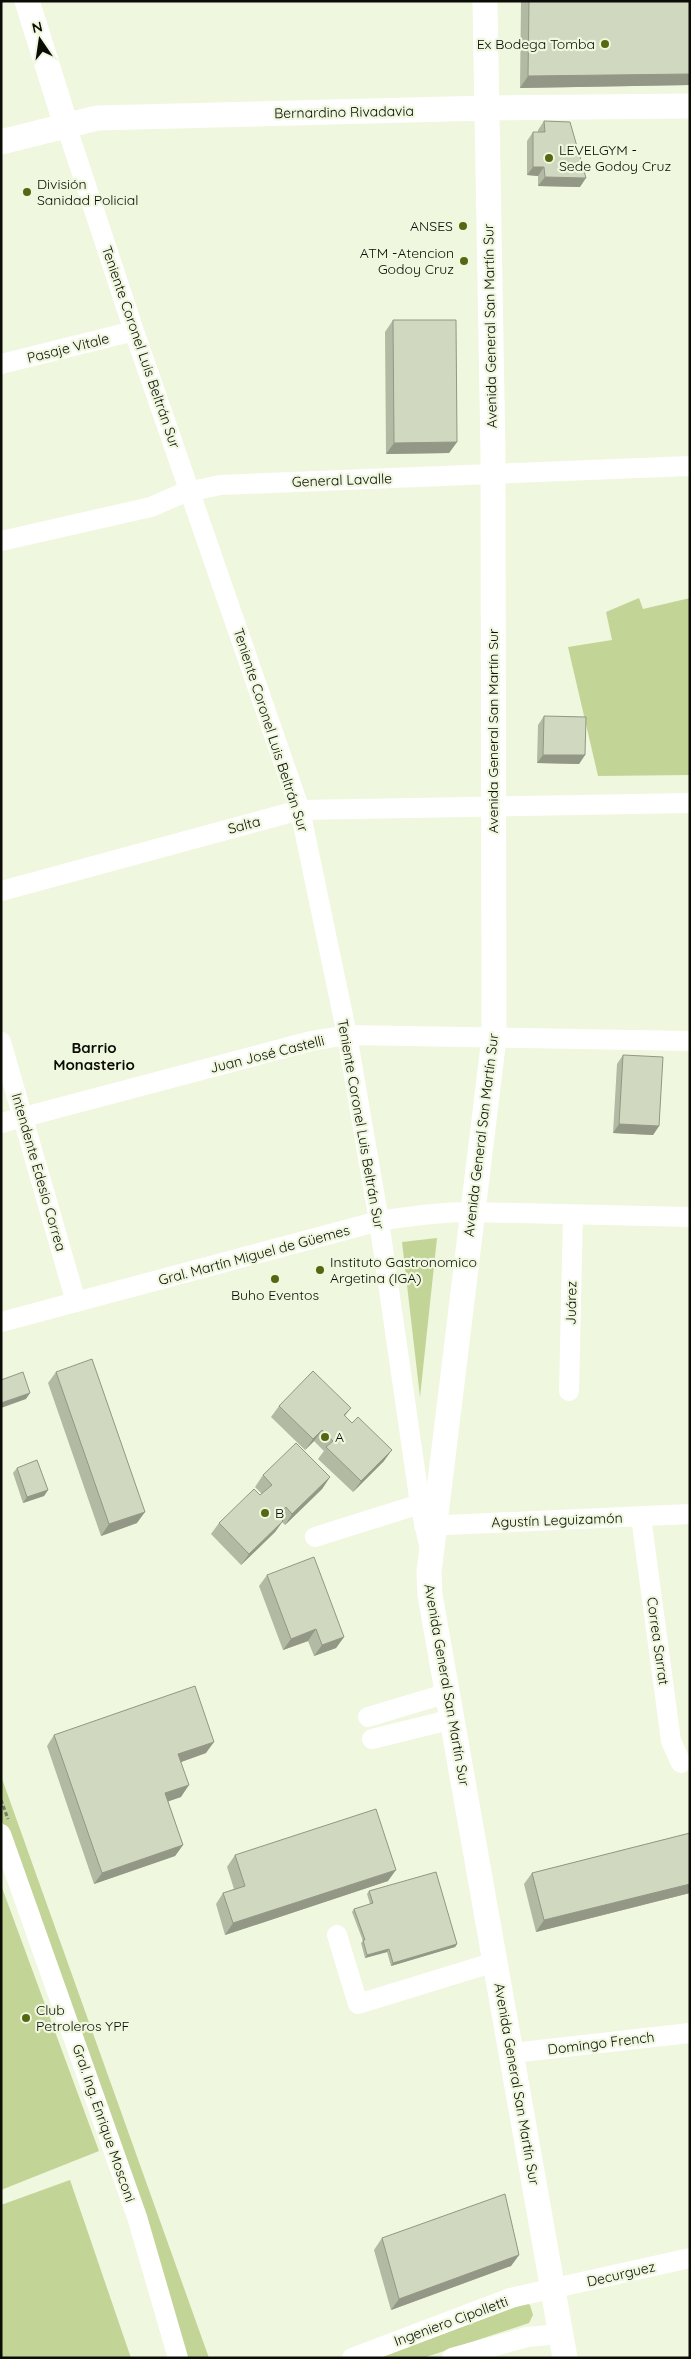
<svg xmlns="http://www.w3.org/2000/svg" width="691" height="2359" font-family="Quicksand,sans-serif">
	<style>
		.green { fill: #c3d497 }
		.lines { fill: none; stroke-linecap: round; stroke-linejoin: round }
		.path { stroke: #757a6b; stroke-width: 3; stroke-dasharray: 4 2.5; stroke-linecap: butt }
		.minor { stroke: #fff; stroke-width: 20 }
		.major { stroke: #fff; stroke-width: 25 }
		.wall { fill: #b3baa4 }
		.shaded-wall { fill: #929786 }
		.building { fill: #d0d8bf; stroke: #929786 }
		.poi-dot { fill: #556711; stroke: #eff7de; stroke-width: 2 }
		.labels { text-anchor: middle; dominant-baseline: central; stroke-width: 4.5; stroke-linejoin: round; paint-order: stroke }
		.poi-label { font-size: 14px; fill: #0a0c05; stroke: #eff7de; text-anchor: start }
		.street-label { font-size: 14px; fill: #0a0c05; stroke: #eff7de }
		.neighbourhood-label { font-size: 15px; font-weight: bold; fill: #0a0c05; stroke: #eff7de }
	</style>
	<rect width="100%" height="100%" fill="#eff7de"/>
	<path class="green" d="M639 598 643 609 690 598V775L598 776 568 647 612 640 606 612Z
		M437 1238 420 1397 402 1242Z
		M1 1776 209 2358H185L32 1902 1 1818Z
		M1 1885 99 2151 1 2190Z
		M70 2180 131 2358H1V2205Z
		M527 2303 530 2305 533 2315 529 2323 423 2358H378Z"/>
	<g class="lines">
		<path class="path" d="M1 1800 8 1819"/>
		<path class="minor" d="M66 125 134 331 300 810 347 1035 379 1221 420 1504 429 1545
			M1 364 134 331
			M1 541 151 507 183 493 220 485 690 466
			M1 891 300 810 690 803
			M1 1042 76 1302
			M1 1123 311 1041 347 1035 690 1041
			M1 1322 379 1221C410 1216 440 1212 471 1212L690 1217
			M569 1391 573 1215
			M641 1517 671 1741 681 1763
			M424 1526 690 1514
			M315 1537 420 1504
			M368 1717 448 1693
			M372 1739 453 1719
			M1 1834 137 2217 178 2358
			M337 1935 358 2004 495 1962
			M512 2053 690 2033
			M352 2358 510 2298 690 2258
			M452 2358 527 2337 560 2334"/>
		<path class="major" d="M27 1 66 125
			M485 1 493 454 494 1038 429 1572 430 1595 565 2358
			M1 142 97 118 486 108 690 106"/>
	</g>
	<path class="wall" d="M521 1H690V85L520 88Z
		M544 121 580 187 538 186V176L527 175V141L533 132H538V130Z
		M393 320 457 442 449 453 386 454 385 332Z
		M544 716 585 755 579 764 537 763 538 725Z
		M623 1055 659 1126 653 1135 613 1133 617 1064Z
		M56 1372 137 1523 101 1536 48 1383Z
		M279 1406 351 1408 345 1416 384 1461 353 1492 318 1459 324 1451 314 1441 305 1450 271 1417Z
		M17 1468 48 1490 44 1496 23 1503 13 1473Z
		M263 1475 330 1477 322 1489 285 1525 282 1522 275 1532 241 1565 211 1534 219 1523 262 1494 255 1487Z
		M267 1575 344 1637 336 1648 314 1656 308 1641 283 1650 259 1586Z
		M54 1735 206 1753 181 1762V1797L168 1801 183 1845 175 1856 94 1884 47 1746Z
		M690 1833V1893L536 1932 524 1884 532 1873Z
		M235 1855 388 1881 225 1935 216 1904 223 1893 234 1889 227 1867Z
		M369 1891 457 1944 455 1947 391 1966 387 1952 365 1958 361 1943 363 1941 352 1912 354 1909 370 1904 367 1894Z
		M382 2238 519 2255 511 2266 391 2310 374 2250Z"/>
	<path class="shaded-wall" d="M690 74V85L520 88 528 76Z
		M533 167H544L538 176 527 175Z
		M545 177 586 178 580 187 538 186Z
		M457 442 449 453 386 454 394 443Z
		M543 755H585L579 764 537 763Z
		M619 1124 659 1126 653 1135 613 1133Z
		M30 1393 26 1399 1 1408V1403Z
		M322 1430 314 1441 305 1450 313 1439Z
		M392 1450 384 1461 353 1492 361 1481Z
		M330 1477 322 1489 285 1525 292 1514Z
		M48 1490 44 1496 23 1503 27 1497Z
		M286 1507 278 1519V1515Z
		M145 1512 137 1523 101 1536 109 1524Z
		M283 1521 275 1532 241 1565 249 1554Z
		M316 1629 308 1641 283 1650 291 1639Z
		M344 1637 336 1648 314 1656 322 1645Z
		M214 1742 206 1753 170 1766 178 1754Z
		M189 1785 181 1797 158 1805 165 1793Z
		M183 1845 175 1856 94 1884 102 1873Z
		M396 1870 388 1881 225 1935 233 1923Z
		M690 1884V1893L536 1932 544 1920Z
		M457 1944 455 1947 391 1966 393 1963Z
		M389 1949 387 1952 365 1958 367 1955Z
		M519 2255 511 2266 391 2310 399 2299Z"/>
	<path class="building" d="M529 1H690V74L528 76Z
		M544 121 570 122 586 178 545 177 544 167H533V132H545Z
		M393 320H456L457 442 394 443Z
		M544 716 586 717 585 755H543Z
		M623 1055 663 1057 659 1126 619 1124Z
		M92 1359 145 1512 109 1524 56 1372Z
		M313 1371 351 1408 344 1415 352 1423 358 1417 392 1450 361 1481 326 1447 333 1441 322 1430 313 1439 279 1406Z
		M23 1372 30 1393 1 1403V1380Z
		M296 1443 330 1477 292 1514 286 1507 278 1515 283 1521 249 1554 219 1523 254 1489 260 1495 272 1485 263 1475Z
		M37 1460 48 1490 27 1497 17 1468Z
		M314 1557 344 1637 322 1645 316 1629 291 1639 267 1575Z
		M195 1686 214 1742 178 1754 189 1785 165 1793 183 1845 102 1873 54 1735Z
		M376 1809 396 1870 233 1923 223 1893 245 1886 235 1855Z
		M690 1833V1884L544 1920 532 1873Z
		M436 1872 457 1944 393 1963 389 1949 367 1955 363 1940H365L354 1909 373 1903 369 1891Z
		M505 2194 519 2255 399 2299 382 2238Z"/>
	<g class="poi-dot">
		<circle cx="605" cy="44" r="5"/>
		<circle cx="549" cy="158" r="5"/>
		<circle cx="27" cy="192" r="5"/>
		<circle cx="463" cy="226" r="5"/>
		<circle cx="464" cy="261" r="5"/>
		<circle cx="320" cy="1270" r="5"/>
		<circle cx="275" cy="1279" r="5"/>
		<circle cx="325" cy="1437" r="5"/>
		<circle cx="265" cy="1513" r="5"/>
		<circle cx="26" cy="2018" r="5"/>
	</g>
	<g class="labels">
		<g class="poi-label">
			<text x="595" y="44" text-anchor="end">Ex Bodega Tomba</text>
			<text x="559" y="150">LEVELGYM -<tspan x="559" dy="16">Sede Godoy Cruz</tspan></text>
			<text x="37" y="184">División<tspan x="37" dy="16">Sanidad Policial</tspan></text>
			<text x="453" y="226" text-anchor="end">ANSES</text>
			<text x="454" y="253" text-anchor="end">ATM -Atencion<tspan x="454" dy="16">Godoy Cruz</tspan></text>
			<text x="330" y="1262">Instituto Gastronomico<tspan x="330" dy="16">Argetina (IGA)</tspan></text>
			<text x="275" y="1295" text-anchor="middle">Buho Eventos</text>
			<text x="335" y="1437">A</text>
			<text x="275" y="1513">B</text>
			<text x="36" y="2010">Club<tspan x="36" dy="16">Petroleros YPF</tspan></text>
		</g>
		<g class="street-label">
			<text transform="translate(344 112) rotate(-1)">Bernardino Rivadavia</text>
			<text transform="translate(490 326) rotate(-91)">Avenida General San Martín Sur</text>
			<text transform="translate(141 347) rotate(71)">Teniente Coronel Luis Beltrán Sur</text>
			<text transform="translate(68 348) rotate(-14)">Pasaje Vitale</text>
			<text transform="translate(342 480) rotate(-2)">General Lavalle</text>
			<text transform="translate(271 730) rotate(72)">Teniente Coronel Luis Beltrán Sur</text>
			<text transform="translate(493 731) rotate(-90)">Avenida General San Martín Sur</text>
			<text transform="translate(244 825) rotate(-15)">Salta</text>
			<text transform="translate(267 1054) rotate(-14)">Juan José Castelli</text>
			<text transform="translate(361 1124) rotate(80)">Teniente Coronel Luis Beltrán Sur</text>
			<text transform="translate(481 1135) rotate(-83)">Avenida General San Martín Sur</text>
			<text transform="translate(39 1172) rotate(74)">Intendente Edesio Correa</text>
			<text transform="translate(254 1255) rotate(-15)">Gral. Martín Miguel de Güemes</text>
			<text transform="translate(571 1303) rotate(-89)">Juárez</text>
			<text transform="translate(557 1520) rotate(-2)">Agustín Leguizamón</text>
			<text transform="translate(658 1641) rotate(82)">Correa Sarrat</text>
			<text transform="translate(447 1685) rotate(80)">Avenida General San Martín Sur</text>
			<text transform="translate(601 2043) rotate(-7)">Domingo French</text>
			<text transform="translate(517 2084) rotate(80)">Avenida General San Martín Sur</text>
			<text transform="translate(104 2123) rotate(71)">Gral. Ing. Enrique Mosconi</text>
			<text transform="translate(621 2274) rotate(-13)">Decurguez</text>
			<text transform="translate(451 2321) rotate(-20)">Ingeniero Cipolletti</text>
		</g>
		<g class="neighbourhood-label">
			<text x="94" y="1047">Barrio<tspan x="94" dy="17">Monasterio</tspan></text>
		</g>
	</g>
	<rect width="691" height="2359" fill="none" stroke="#0a0c05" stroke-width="5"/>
	<g transform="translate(40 40) rotate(347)" stroke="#eff7de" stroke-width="4" paint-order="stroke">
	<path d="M0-4L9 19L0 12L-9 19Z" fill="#0a0c05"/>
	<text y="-8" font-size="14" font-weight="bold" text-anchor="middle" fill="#0a0c05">N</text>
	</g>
</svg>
